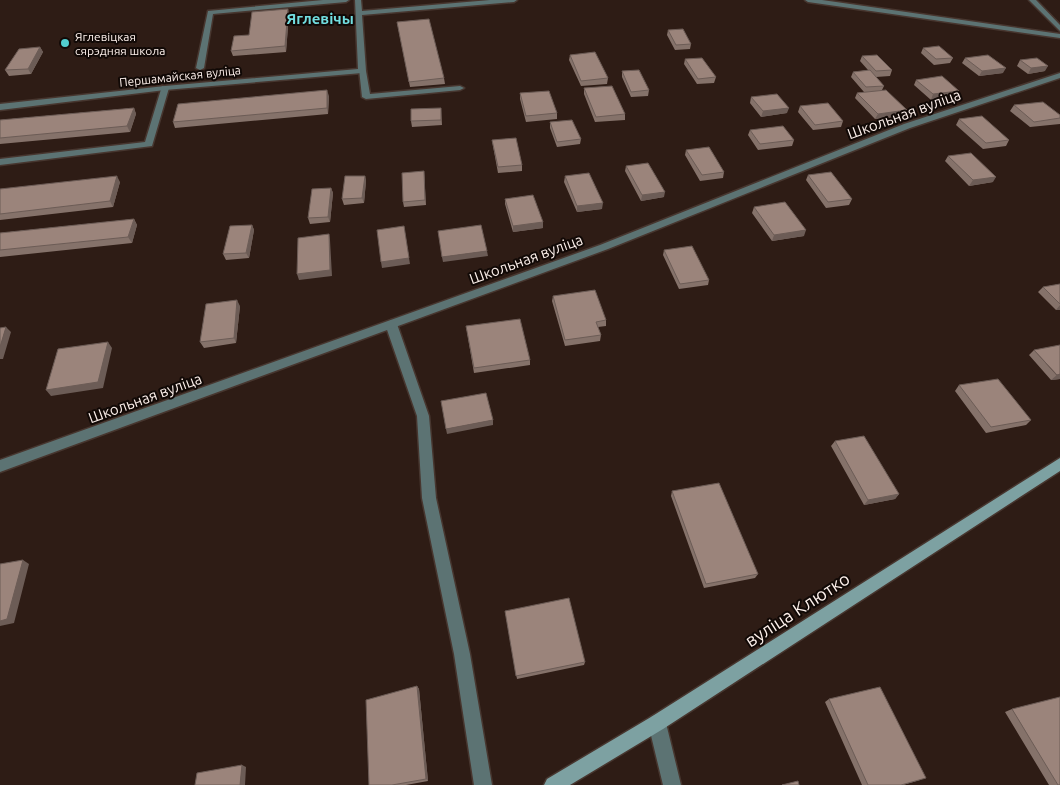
<svg xmlns="http://www.w3.org/2000/svg" width="1060" height="785" font-family="Ubuntu,sans-serif">
	<style>
		.lines { fill: none; stroke-linecap: round; stroke-linejoin: round }
		.lane-casing { stroke: #47362f; stroke-width: 3 }
		.street-casing { stroke: #47362f; stroke-width: 3 }
		.secondary-casing { stroke: #47362f; stroke-width: 3 }
		.lane { fill: #5c7373; fill-rule: evenodd }
		.street { fill: #5c7373; fill-rule: evenodd }
		.secondary { fill: #7da1a2; fill-rule: evenodd }
		.wall { fill: #85726a }
		.shaded-wall { fill: #6c5c56 }
		.building { fill: #9b847b; stroke: #6c5c56 }
		.poi-dot { fill: #52cdcf; stroke: #110906; stroke-width: 2 }
		.labels { text-anchor: middle; dominant-baseline: central; stroke-width: 4; stroke-linejoin: round; paint-order: stroke }
		.far-poi-label { font-size: 12px; fill: #fef1ec; stroke: #110906; text-anchor: start }
		.far-street-label { font-size: 12px; fill: #fef1ec; stroke: #110906 }
		.far-quarter-label { font-size: 15px; font-weight: bold; fill: #72dee0; stroke: #110906 }
		.street-label { font-size: 15px; fill: #fef1ec; stroke: #110906 }
		.near-street-label { font-size: 18px; fill: #fef1ec; stroke: #110906 }
	</style>
	<rect width="100%" height="100%" fill="#2e1c15"/>
	<g class="lines">
		<g class="lane-casing">
			<path id="lane" d="M323 0H349L346 2 213 14 204 68 200 70 196 68 208 11Z
				M359 69 366 71 370 94 460 86 464 88 460 90 366 99 362 97Z
				M162 86 169 88 152 146 0 165V159L145 142Z
				M391 320 397 324 429 416 436 498 470 654 492 785H474L454 654 422 498 417 416 385 324Z"/>
		</g>
		<g class="street-casing">
			<path id="street" d="M355 0H361L362 11 490 0H517L514 2 362 15 366 71 362 73 165 90 0 110V104L165 86 358 69Z
				M805 0H822L1060 34V38L808 2Z
				M1029 0H1036L1060 25V31Z
				M1060 73V78L910 128 608 249 0 472V460L600 245 904 124Z
				M657 714 663 717 666 723 681 785H663L648 723 651 717Z"/>
		</g>
		<g class="secondary-casing">
			<path id="secondary" d="M1060 458V471L663 729 570 785H544L547 779 651 717Z"/>
		</g>
		<use href="#lane" class="lane"/>
		<use href="#street" class="street"/>
		<use href="#secondary" class="secondary"/>
	</g>
	<path class="wall" d="M289 14 286 52 233 56 231 51 249 35Z
		M397 22 444 78 445 84 410 87Z
		M668 30 691 44 690 49 675 50 667 35Z
		M40 47 43 52 31 74 9 76 5 70Z
		M923 48 953 58 950 63 934 65 921 53Z
		M570 55 608 78 607 84 581 86 569 60Z
		M862 56 892 70 890 76 876 77 884 86 882 90 907 110 904 116 875 119 855 98 857 93 864 92 851 77 853 72 868 70 860 61Z
		M965 58 1003 73 979 76 962 63Z
		M685 59 716 77 714 83 697 84 684 64Z
		M1020 60 1045 71 1028 74 1017 66Z
		M622 71 649 90 648 96 631 97 622 77Z
		M916 80 959 91 956 96 931 100 914 85Z
		M584 88 625 114V120L595 122 584 94Z
		M520 93 557 113V119L526 122 520 99Z
		M329 96 328 114 175 128 173 122Z
		M751 97 787 113 761 117 750 103Z
		M1014 105 1060 115V124L1030 127 1010 111Z
		M800 106 843 121 841 127 813 130 798 112Z
		M134 108 136 114 130 132 0 144V120Z
		M441 108 442 125 412 127 411 121Z
		M959 119 1009 140 1006 146 983 149 956 125Z
		M550 122 581 139 580 144 557 147 550 128Z
		M750 130 794 140 792 146 758 150 748 135Z
		M492 140 522 165V171L498 173 493 146Z
		M686 150 724 172 723 178 700 181 685 155Z
		M948 156 993 182 969 186 945 161Z
		M626 166 664 197 641 201 625 171Z
		M424 171 426 205 404 207 403 202Z
		M808 175 852 199 849 205 826 208 806 180Z
		M365 176 366 181 364 203 344 205 342 199Z
		M565 176 602 209 577 212 564 182Z
		M120 182 113 207 0 220V189Z
		M331 188 333 193 330 222 310 224 308 218Z
		M505 199 543 222V228L513 232 505 204Z
		M754 207 804 236 772 241 752 213Z
		M134 219 137 225 132 243 0 257V233Z
		M252 225 254 230 249 258 226 260 223 254Z
		M664 250 709 280 708 285 679 289 663 255Z
		M1060 284V310H1056L1038 292 1043 287Z
		M553 296 606 320V326L598 327 601 335 600 341 565 346 552 301Z
		M240 306 236 343 204 348 200 342Z
		M466 326 530 360V365L474 373Z
		M1034 350 1060 379 1051 380 1029 355Z
		M959 385 1031 420 1026 425 986 433 955 391Z
		M835 441 899 494 895 499 864 505 831 446Z
		M672 491 758 574 755 578 704 588 671 496Z
		M505 611 585 662 584 665 517 679Z
		M417 686 419 689 428 781 406 785H369Z
		M829 699 920 780 903 785H862L825 702Z
		M1012 709 1060 785H1049L1005 712Z"/>
	<path class="shaded-wall" d="M288 9 289 14 286 52 285 46Z
		M40 47 43 52 31 74 28 69Z
		M1048 66 1045 71 1028 74 1031 68Z
		M1006 68 1003 73 979 76 982 71Z
		M327 90 329 96 328 114 327 108Z
		M959 91 956 96 931 100 933 94Z
		M134 108 136 114 130 132 127 126Z
		M789 108 787 113 761 117 763 111Z
		M907 110 904 116 875 119 878 114Z
		M117 176 120 182 113 207 110 201Z
		M365 176 366 181 364 203 362 198Z
		M996 177 993 182 969 186 973 180Z
		M331 188 333 193 330 222 328 217Z
		M665 192 664 197 641 201 642 195Z
		M603 203 602 209 577 212V206Z
		M134 219 137 225 132 243 128 237Z
		M543 222V228L513 232V226Z
		M252 225 254 230 249 258 246 253Z
		M404 226 410 264 382 268 381 262Z
		M806 230 804 236 772 241 774 235Z
		M329 234 330 240 332 276 299 280 297 274Z
		M487 251 488 256 443 262 442 257Z
		M237 300 240 306 236 343 234 338Z
		M1060 305V310H1056Z
		M6 327 11 332 3 359H0V347Z
		M108 342 112 348 103 388 51 396 46 390Z
		M1060 374V379L1051 380 1057 375Z
		M493 420V425L447 434 446 429Z
		M899 494 895 499 864 505 868 500Z
		M23 560 29 564 14 623 0 626V621Z
		M417 686 419 689 428 781 426 779Z
		M242 765 246 767 245 785H240Z"/>
	<path class="building" d="M288 9 285 46 231 51 234 36 249 35 252 12Z
		M429 19 444 78 409 82 397 22Z
		M683 29 691 44 676 45 668 30Z
		M939 46 953 58 936 59 923 48Z
		M40 47 28 69 5 70 19 49Z
		M595 52 608 78 581 81 570 55Z
		M877 55 892 70 876 71 862 56Z
		M988 55 1006 68 982 71 965 58Z
		M702 58 716 77 698 79 685 59Z
		M1037 58 1048 66 1031 68 1020 60Z
		M639 70 649 90 631 92 622 71Z
		M870 70 884 86 866 87 853 72Z
		M942 76 959 91 933 94 916 80Z
		M612 86 625 114 596 117 584 88Z
		M327 90V108L173 122 178 104Z
		M886 90 907 110 878 114 857 93Z
		M549 91 557 113 526 116 520 93Z
		M777 94 789 108 763 111 751 97Z
		M1043 102 1060 115V118L1034 122 1014 105Z
		M828 103 843 121 815 125 800 106Z
		M134 108 127 126 0 138V120Z
		M441 108V120L411 121V109Z
		M982 116 1009 140 986 143 959 119Z
		M572 120 581 139 557 142 550 122Z
		M783 126 794 140 760 144 750 130Z
		M516 138 522 165 498 167 492 140Z
		M709 147 724 172 702 175 686 150Z
		M971 153 996 177 973 180 948 156Z
		M648 163 665 192 642 195 626 166Z
		M424 171 425 200 403 202 402 173Z
		M831 172 852 199 828 202 808 175Z
		M589 173 603 203 577 206 565 176Z
		M117 176 110 201 0 214V189Z
		M345 176H365L362 198 342 199Z
		M331 188 328 217 308 218 312 189Z
		M533 195 543 222 513 226 505 199Z
		M785 202 806 230 774 235 754 207Z
		M134 219 128 237 0 250V233Z
		M252 225 246 253 223 254 230 226Z
		M481 225 487 251 442 257 438 231Z
		M404 226 409 258 381 262 377 230Z
		M329 234 330 270 297 274 298 238Z
		M692 246 709 280 680 284 664 250Z
		M1060 284V304L1043 287Z
		M595 290 606 320 596 322 601 335 565 340 553 296Z
		M237 300 234 338 200 342 206 304Z
		M520 319 530 360 474 368 466 326Z
		M6 327 0 347V328Z
		M108 342 98 382 46 390 58 349Z
		M1060 345V374L1057 375 1034 350Z
		M998 379 1031 420 991 427 959 385Z
		M486 393 493 420 446 429 441 401Z
		M864 436 899 494 868 500 835 441Z
		M719 483 758 574 706 584 672 491Z
		M23 560 7 619 0 621V564Z
		M569 598 585 662 516 676 505 611Z
		M417 686 426 779 392 785H369L366 700Z
		M880 687 926 778 901 785H868L829 699Z
		M1060 697V785H1058L1012 709Z
		M242 765 240 785H195L197 773Z
		M798 781 799 785H782Z"/>
	<circle class="poi-dot" cx="65" cy="43" r="5"/>
	<g class="labels">
		<g class="far-poi-label">
			<text x="75" y="36">Яглевіцкая<tspan x="75" dy="14">сярэдняя школа</tspan></text>
		</g>
		<g class="far-street-label">
			<text transform="translate(180 76) rotate(-6)">Першамайская вуліца</text>
		</g>
		<g class="far-quarter-label">
			<text x="320" y="18">Яглевічы</text>
		</g>
		<g class="street-label">
			<text transform="translate(904 114) rotate(-20)">Школьная вуліца</text>
			<text transform="translate(526 259) rotate(-20)">Школьная вуліца</text>
			<text transform="translate(145 398) rotate(-20)">Школьная вуліца</text>
		</g>
		<g class="near-street-label">
			<text transform="translate(797 609) rotate(-33)">вуліца Клютко</text>
		</g>
	</g>
</svg>
